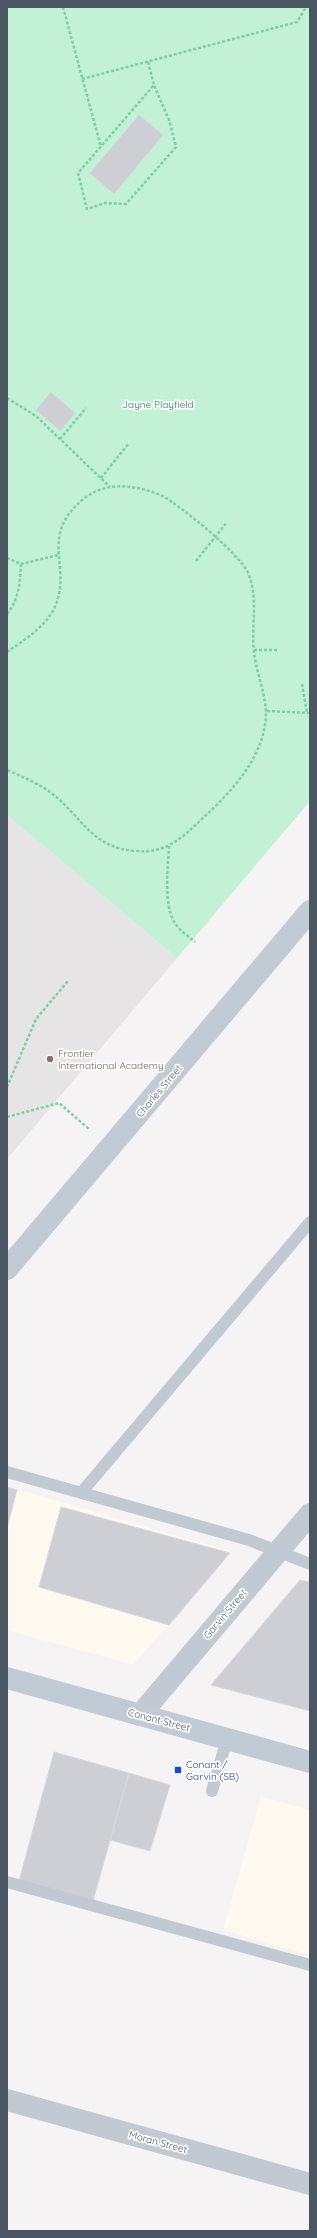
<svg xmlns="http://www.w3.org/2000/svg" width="317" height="2238" font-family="Quicksand,sans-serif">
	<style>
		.commercial { fill: #fdf9ef }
		.education { fill: #e6e4e5 }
		.green { fill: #c3f1d5 }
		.building { fill: #cdcfd5; stroke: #d7d9de }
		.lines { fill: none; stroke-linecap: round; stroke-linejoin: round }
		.path { stroke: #7ad0a6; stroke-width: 2.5; stroke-dasharray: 3 2; stroke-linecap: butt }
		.lane { stroke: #c1cad2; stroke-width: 12 }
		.street { stroke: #c1cad2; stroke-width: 22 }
		.secondary { stroke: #c1cbd6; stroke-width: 22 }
		.education-dot { fill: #8d6e63; stroke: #fff; stroke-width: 1.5 }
		.transit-dot { fill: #1a4fb4; stroke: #fff; stroke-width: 1.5 }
		.labels { text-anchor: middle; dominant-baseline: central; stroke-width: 3.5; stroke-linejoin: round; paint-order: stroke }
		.park-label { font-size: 10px; fill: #17864f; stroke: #fff }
		.education-label { font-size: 10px; fill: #785e54; stroke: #fff; text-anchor: start }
		.street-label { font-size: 10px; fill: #4a5661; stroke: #fff }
		.transit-label { font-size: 10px; fill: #164399; stroke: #fff; text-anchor: start }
	</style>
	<rect width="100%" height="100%" fill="#f5f3f3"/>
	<path class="commercial" d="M7 1486 232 1552 133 1665 7 1630Z
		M261 1796 310 1810V1955L223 1930Z"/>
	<path class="education" d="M7 815 177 958 7 1159Z"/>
	<path class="green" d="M7 7H310V801L177 958 7 815Z"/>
	<path class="building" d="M139 115 163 135 114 194 90 173Z
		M51 392 75 413 60 431 36 410Z
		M7 1487 17 1490 7 1528Z
		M61 1507 230 1553 169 1625 39 1587Z
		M300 1580 310 1582V1711L211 1685Z
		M54 1752 129 1773 93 1901 19 1881Z
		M129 1773 170 1785 150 1851 110 1840Z"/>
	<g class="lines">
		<path class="path" d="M63 7 101 147
			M148 62 154 85 78 173 87 209 105 203 126 204 176 147 169 120 154 85
			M82 79 297 22 306 7
			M7 398 36 416 110 487
			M60 439 86 408
			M101 478 129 443
			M7 558 21 564 58 555
			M196 561 227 522
			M7 614C19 599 20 583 21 564
			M254 650H277
			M7 652C27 638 52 623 58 598 67 567 46 538 73 509 81 500 90 493 102 489 120 483 146 488 162 496 180 505 241 555 248 573 259 598 251 625 254 652 257 679 271 703 264 730 257 764 229 794 204 817 183 837 167 854 135 851 93 848 83 819 54 795 40 784 23 777 7 770
			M302 684 307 713
			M267 711 310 713
			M169 846C168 866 163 906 175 923 180 931 188 936 195 942
			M7 1087 36 1019 68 981
			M7 1117 59 1103 89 1129"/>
		<path class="lane" d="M7 1472 249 1540 310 1564
			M81 1493 310 1222
			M212 1791 227 1739
			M7 1882 310 1965"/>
		<path class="street" d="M140 1715 310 1514
			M7 2100 310 2184"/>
		<path class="secondary" d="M7 1269 310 911
			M7 1678 310 1762"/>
	</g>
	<circle class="education-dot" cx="50" cy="1059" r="4"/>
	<rect class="transit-dot" x="174" y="1766" width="8" height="8" rx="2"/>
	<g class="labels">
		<g class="park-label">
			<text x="158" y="404">Jayne Playfield</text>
		</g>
		<g class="education-label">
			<text x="58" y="1053">Frontier<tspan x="58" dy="12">International Academy</tspan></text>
		</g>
		<g class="street-label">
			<text transform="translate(159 1091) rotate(-50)">Charles Street</text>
			<text transform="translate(225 1614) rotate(-50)">Garvin Street</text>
			<text transform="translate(159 1720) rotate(15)">Conant Street</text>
			<text transform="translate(158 2142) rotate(15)">Moran Street</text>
		</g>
		<g class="transit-label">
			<text x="186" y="1764">Conant /<tspan x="186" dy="12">Garvin (SB)</tspan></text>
		</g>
	</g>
	<rect width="317" height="2238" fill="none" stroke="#4a5661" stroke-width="16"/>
</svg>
